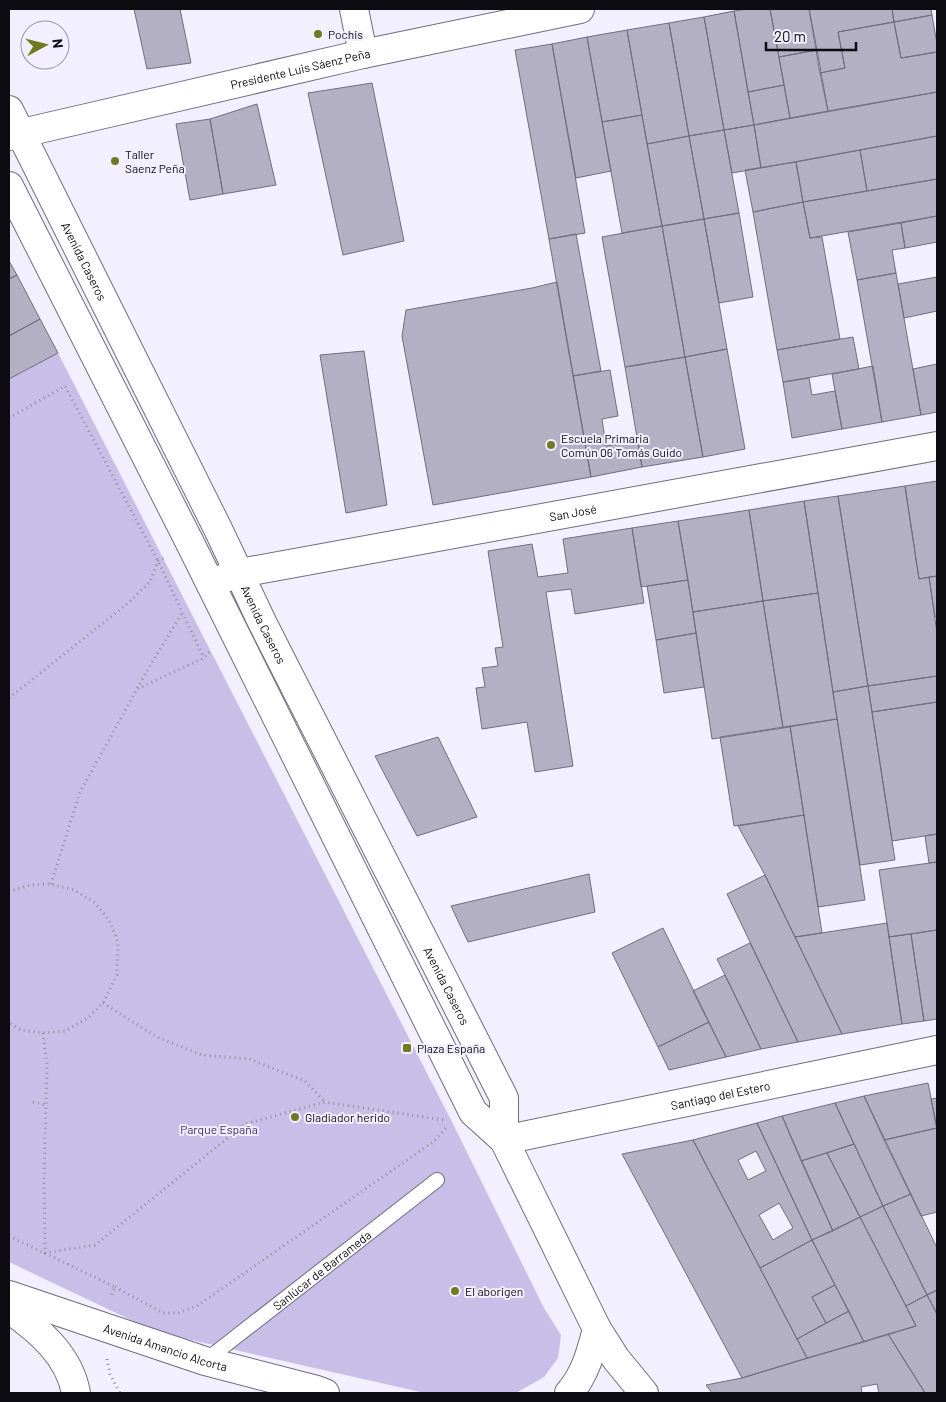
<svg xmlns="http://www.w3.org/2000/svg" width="946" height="1402" font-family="Barlow,sans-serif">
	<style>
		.green { fill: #c7bfe8 }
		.building { fill: #b3b0c3; stroke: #706d7e; fill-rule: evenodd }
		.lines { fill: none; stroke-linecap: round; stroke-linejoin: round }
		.service-casing { stroke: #706d7e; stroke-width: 16 }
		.minor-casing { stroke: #706d7e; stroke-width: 30 }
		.tertiary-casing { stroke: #706d7e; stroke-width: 30 }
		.secondary-casing { stroke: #706d7e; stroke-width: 30 }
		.path { stroke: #918f9b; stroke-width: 3; stroke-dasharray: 1 4; stroke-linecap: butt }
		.service { stroke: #fff; stroke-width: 14 }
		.minor { stroke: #fff; stroke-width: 28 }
		.tertiary { stroke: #fff; stroke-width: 28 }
		.secondary { stroke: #fff; stroke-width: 28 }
		.poi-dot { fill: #727923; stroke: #f2efff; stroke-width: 2 }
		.labels { text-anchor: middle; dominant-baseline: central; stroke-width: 4; stroke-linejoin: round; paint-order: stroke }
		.poi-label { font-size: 12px; fill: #0c0b11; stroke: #f2efff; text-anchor: start }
		.street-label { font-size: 12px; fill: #0c0b11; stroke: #f2efff }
		.park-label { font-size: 12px; fill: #3d2a69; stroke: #f2efff }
	</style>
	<rect width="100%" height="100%" fill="#f2efff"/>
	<path class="green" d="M58 353 452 1122 544 1308 561 1335 558 1358 544 1377 516 1393H425L156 1332 9 1262V379Z"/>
	<path class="building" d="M134 9H180L191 63 147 69Z
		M748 9H770L784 85 748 92 734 11Z
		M770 9H809L817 50 779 57Z
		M809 9H892L894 22 838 32 845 68 820 73Z
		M892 9H931L932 15 894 22Z
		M734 11 754 125 724 130 704 17Z
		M932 15 937 44V52L901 58 894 22Z
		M704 17 724 130 689 136 669 23Z
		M894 22 901 58 937 52V92L828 111 820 73 845 68 838 32Z
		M669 23 689 136 647 144 627 30Z
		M627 30 642 115 602 122 587 37Z
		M587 37 611 171 576 178 552 44Z
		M552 44 585 233 549 239 515 50Z
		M817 50 828 111 790 118 779 57Z
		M372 83 404 241 343 255 308 93Z
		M784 85 790 118 754 125 748 92Z
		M937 92V136L761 168 754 125Z
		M257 104 276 185 223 194 210 119Z
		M642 115 662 226 622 233 602 122Z
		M210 119 223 194 190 200 176 124Z
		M754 125 761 168 732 173 724 130Z
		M724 130 739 213 704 219 689 136Z
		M689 136 704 219 662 226 647 144Z
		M937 136V179L867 191 860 150Z
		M860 150 867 191 803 202 796 162Z
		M796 162 803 202 753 212 745 170Z
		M937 179V216L810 238 803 202Z
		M803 202 810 238 822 237 840 339 777 350 753 212Z
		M739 213 753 297 719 303 704 219Z
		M937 216V242L905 248 901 223Z
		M704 219 727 349 685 357 662 226Z
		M901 223 905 248 892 250 896 273 857 280 848 232Z
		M662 226 685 357 625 367 602 237Z
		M576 234 601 371 573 376 549 239Z
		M9 261 17 275 9 279Z
		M896 273 921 415 882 422 857 280Z
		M17 275 40 319 9 336V279Z
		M937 277V311L904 318 898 284Z
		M557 282 591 477 433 505 402 336 406 310 532 288Z
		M40 319 58 353 9 379V336Z
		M853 337 859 369 783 382 777 350Z
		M727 349 745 449 703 457 685 357Z
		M364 351 387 505 346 513 320 355Z
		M685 357 703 457 642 467 625 367Z
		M937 364V412L921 415 913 369Z
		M873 366 882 422 842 429 832 374Z
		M610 370 618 416 602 419 606 446 638 440 642 467 591 477 573 376Z
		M809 378 812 395 835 391 842 429 792 438 783 382Z
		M937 481V576L919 579 905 486Z
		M905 486 919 579 929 577 937 633V676L868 686 838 496Z
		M838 496 868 686 833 692 804 501Z
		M804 501 818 593 763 601 749 510Z
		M749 510 763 601 693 612 678 521Z
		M678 521 688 580 641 587 632 528Z
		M632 528 644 603 575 614 571 589 546 592 573 766 535 772 527 722 482 729 476 688 485 687 482 668 498 666 495 648 503 647 488 551 532 544 538 577 568 573 563 539Z
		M937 576V617H935L929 577Z
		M688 580 696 633 656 640 647 586Z
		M818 593 837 719 783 728 763 601Z
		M763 601 783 728 712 739 693 612Z
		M696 633 704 687 664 693 656 640Z
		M937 676V702L872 712 868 686Z
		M868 686 895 860 860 865 833 692Z
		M937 702V834L892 841 872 712Z
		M837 719 865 900 818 907 790 726Z
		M790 726 804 815 734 826 720 737Z
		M438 737 477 817 417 836 375 756Z
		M804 815 822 933 795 937 765 875 738 826Z
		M937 834V862L929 863 925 836Z
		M937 862V930L889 937 879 870Z
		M589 874 595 912 468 942 451 906Z
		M765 875 795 937 842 1034 798 1042 727 894Z
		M887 923 902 1024 842 1034 795 937Z
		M663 928 709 1022 658 1047 612 953Z
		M937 930V1019L924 1021 911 934Z
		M911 934 924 1021 902 1024 889 937Z
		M750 943 798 1042 761 1049 725 975 717 959Z
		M725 975 761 1049 726 1057 693 991Z
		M709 1022 726 1057 669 1070 658 1047Z
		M928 1083 937 1128 884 1140 864 1096Z
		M864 1096 911 1194 883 1206 835 1103Z
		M937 1098V1130L931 1099Z
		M835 1103 854 1144 801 1161 782 1116Z
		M782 1116 833 1231 812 1240 757 1123Z
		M757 1123 812 1240 760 1268 693 1140ZM756 1151 766 1171 748 1180 738 1160ZM779 1203 793 1228 773 1240 759 1215Z
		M937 1128V1212L921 1216 884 1140Z
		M693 1140 760 1268 807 1358 742 1378 622 1154Z
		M854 1144 883 1206 860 1217 827 1153Z
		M827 1153 860 1217 833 1231 801 1161Z
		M911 1194 937 1248V1290L927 1295 883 1206Z
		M883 1206 927 1295 906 1306 860 1217Z
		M860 1217 916 1326 864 1342 812 1240Z
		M812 1240 835 1285 812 1297 826 1323 797 1339 760 1268Z
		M835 1285 849 1311 826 1323 812 1297Z
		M937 1290V1314L927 1295Z
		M927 1295 937 1314V1393H925L888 1334 916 1326 906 1306Z
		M849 1311 864 1342 807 1358 797 1339Z
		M888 1334 925 1393H879L877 1384 861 1387 862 1393H712L706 1385 742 1378Z"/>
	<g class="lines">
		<g class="service-casing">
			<g id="service">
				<path id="s1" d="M205 1361 437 1180"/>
			</g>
		</g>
		<g class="minor-casing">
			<g id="minor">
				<path d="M354 9 363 54"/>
				<path id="s2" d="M9 136 363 54 580 9"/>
				<path id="s3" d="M210 583 240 573 937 446"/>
				<path id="s4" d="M504 1140 937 1050"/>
			</g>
		</g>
		<g class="tertiary-casing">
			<path id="tertiary" d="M597 1329 616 1359 644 1393"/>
		</g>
		<g class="secondary-casing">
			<g id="secondary">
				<path id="s5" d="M9 110 218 529 262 622 504 1098V1140"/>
				<path d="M9 186 190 543 473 1112 504 1140 597 1329C591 1352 585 1375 569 1393"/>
				<path id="s6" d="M9 1295 205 1361 317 1390 325 1393"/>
				<path d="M9 1309C39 1330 69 1355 76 1393"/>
			</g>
		</g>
		<path class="path" d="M9 418 65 386 158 561 204 658
			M137 688 183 611
			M9 698 127 604 150 582 158 561 164 558
			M51 884 80 792 137 689 204 658 210 651
			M9 892 30 885 51 884 74 890 94 902 109 920 118 942 117 975 103 1003 88 1018 65 1031 43 1033 21 1030 9 1023
			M103 1003 157 1037 202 1055 249 1059 305 1081 325 1102
			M43 1033 47 1065 44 1178 45 1253 95 1245 245 1124 325 1102 443 1120
			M33 1102 46 1105
			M9 1236 115 1287 110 1298
			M115 1287 163 1313H178L197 1306 433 1142 448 1126
			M107 1359 110 1374 120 1393"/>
		<use href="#service" class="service"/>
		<use href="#minor" class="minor"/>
		<use href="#tertiary" class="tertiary"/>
		<use href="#secondary" class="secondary"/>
	</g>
	<g class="poi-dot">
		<circle cx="318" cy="34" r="5"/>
		<circle cx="115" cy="161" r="5"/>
		<circle cx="551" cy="445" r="5"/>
		<rect x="402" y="1043" width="10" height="10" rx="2.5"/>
		<circle cx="295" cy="1117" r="5"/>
		<circle cx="455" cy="1291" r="5"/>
	</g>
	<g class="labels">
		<g class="poi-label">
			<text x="328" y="34">Pochis</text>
			<text x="125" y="154">Taller<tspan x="125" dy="14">Saenz Peña</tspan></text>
			<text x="561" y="438">Escuela Primaria<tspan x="561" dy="14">Común 06 Tomás Guido</tspan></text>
			<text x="417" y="1048">Plaza España</text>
			<text x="305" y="1117">Gladiador herido</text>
			<text x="465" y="1291">El aborigen</text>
		</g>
		<g class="street-label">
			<text stroke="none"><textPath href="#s2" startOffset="299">Presidente Luis Sáenz Peña</textPath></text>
			<text stroke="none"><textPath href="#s5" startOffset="169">Avenida Caseros</textPath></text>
			<text stroke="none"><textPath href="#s3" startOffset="370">San José</textPath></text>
			<text stroke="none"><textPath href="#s5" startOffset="574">Avenida Caseros</textPath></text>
			<text stroke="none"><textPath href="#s5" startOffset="979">Avenida Caseros</textPath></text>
			<text stroke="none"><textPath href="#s4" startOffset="221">Santiago del Estero</textPath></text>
			<text stroke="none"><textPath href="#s1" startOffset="148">Sanlúcar de Barrameda</textPath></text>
			<text stroke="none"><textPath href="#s6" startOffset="165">Avenida Amancio Alcorta</textPath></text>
		</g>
		<g class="park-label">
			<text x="219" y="1129">Parque España</text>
		</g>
	</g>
	<rect width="946" height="1402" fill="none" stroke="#0c0b11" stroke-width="20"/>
	<g transform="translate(45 45) rotate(83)"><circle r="24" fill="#f2efff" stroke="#9694a0"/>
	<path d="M0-4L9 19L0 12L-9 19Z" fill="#727923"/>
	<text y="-8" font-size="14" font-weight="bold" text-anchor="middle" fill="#0c0b11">N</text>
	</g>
	<path d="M766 42v8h90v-8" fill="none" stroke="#0c0b11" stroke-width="2.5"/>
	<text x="774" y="42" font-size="15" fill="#0c0b11" stroke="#f2efff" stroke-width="4" paint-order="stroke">20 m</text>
</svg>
